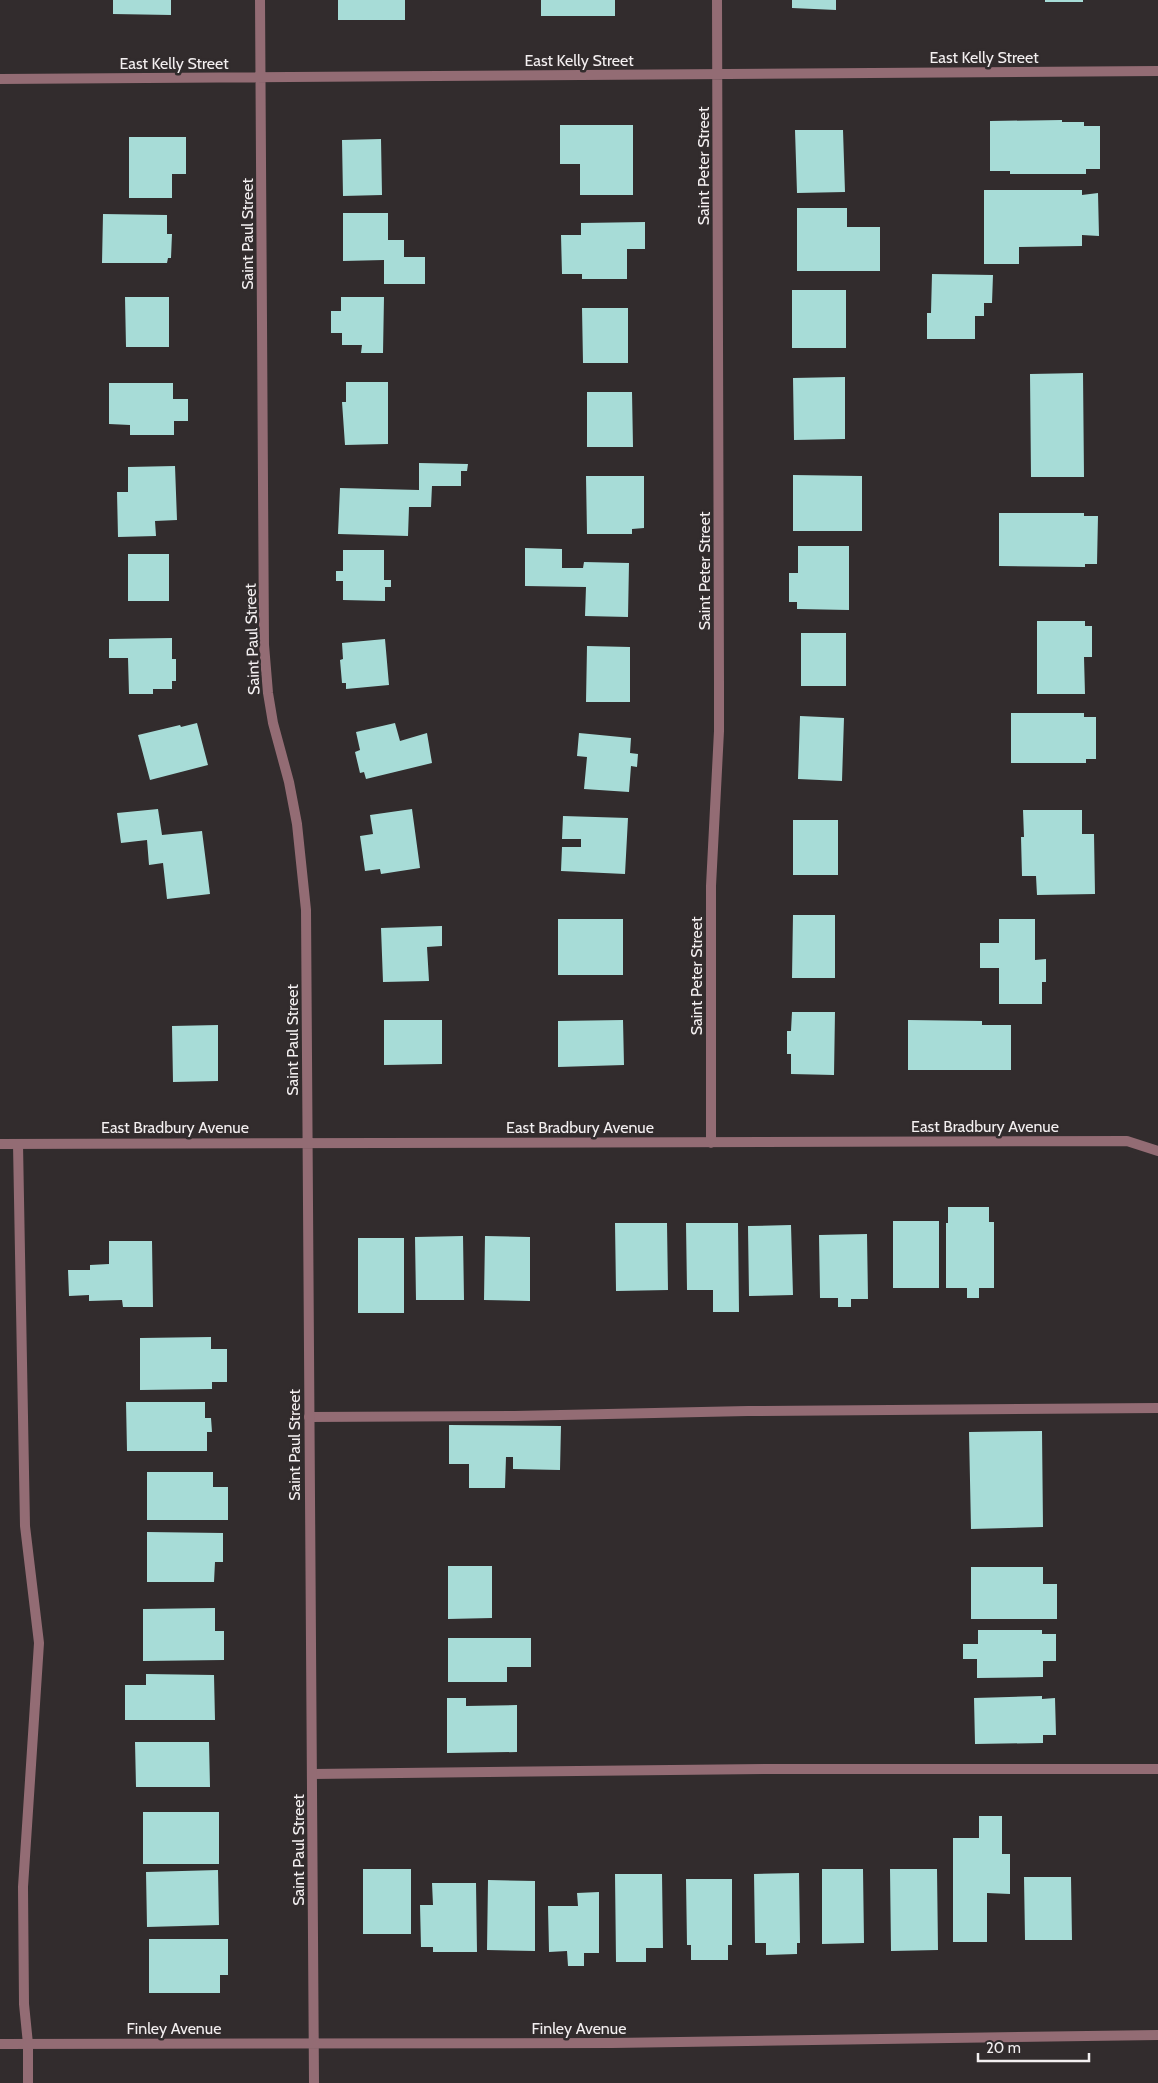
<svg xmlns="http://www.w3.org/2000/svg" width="1158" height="2083" font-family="Cabin,sans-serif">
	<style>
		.building { fill: #a7dcd7 }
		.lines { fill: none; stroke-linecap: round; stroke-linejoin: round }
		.lane { stroke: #936c74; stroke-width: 10 }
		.street { stroke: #936c74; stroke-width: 10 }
		.labels { text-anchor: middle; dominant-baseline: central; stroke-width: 5; stroke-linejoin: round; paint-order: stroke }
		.street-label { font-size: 16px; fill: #f3eff0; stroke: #322c2d }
	</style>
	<rect width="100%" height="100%" fill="#322c2d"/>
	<path class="building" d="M113 0H171V15L113 14Z
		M338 0H405V20H338Z
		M541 0H615V16H541Z
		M792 0H836V10L792 8Z
		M1045 0H1083V2H1045Z
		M1062 120V122H1084V126H1100V169H1086V174H1010V171H990V121Z
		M560 125H633V195H580V164H560Z
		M795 130H843L845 192 797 193Z
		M129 137H186V174H172V198H129Z
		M381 139 382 195 343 196 342 140Z
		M984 190H1082V195L1098 193 1099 236 1082 235V246L1019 247V264H984Z
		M797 208H847V227H880V271H797Z
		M343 213H388V240H404V257H425V284H384V260L343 261Z
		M103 214 167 215V234H172L171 258H168L167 263H102Z
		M645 222V249H627V279H582V274H562L561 235H581V223Z
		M932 274 993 275 992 303H984V316H975V339H927V313H931Z
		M792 290H846V348H792Z
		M125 297H169V347H126Z
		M341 297H384L383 353H361L362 345H342V333H331V311H341Z
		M582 308H628V363H583Z
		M1083 373 1084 477H1031L1030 374Z
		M845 377V439L794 440 793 378Z
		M346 382H388V444L345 445 342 402H346Z
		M109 383H173V399H188V421H174V435H130V425L109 424Z
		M587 392H632L633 447H587Z
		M419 463 468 464 467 471H461V486H432L431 507H409L408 536 338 534 340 488 419 490Z
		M175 466 177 520 155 521 156 536 118 537 117 492H128V467Z
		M793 475 862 476V531H793Z
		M586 476H644V528L632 529V534H587Z
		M999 513H1084V516H1098L1097 564H1085V567L999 566Z
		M798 546H849V610L797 609V602H789V573H798Z
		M525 548 562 549V568H583L584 562 629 563 628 617 585 616 586 587 525 586Z
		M343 550H384V580H391V587H385V601L343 600V581H336V571H343Z
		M128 554H169V601H128Z
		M1037 621H1085V626H1092V657H1084L1085 694H1037Z
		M801 633H846V686H801Z
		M172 638V659H176V681H172V689H153V694H129L128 658H109V639Z
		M385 639 389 685 346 689V683H342L340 660 343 659 342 643Z
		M587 646 630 647V702H586Z
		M1011 713H1084V717H1096V759H1086V763H1011Z
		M800 716 844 718 842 781 798 779Z
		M197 723 208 765 150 780 138 735 180 725 181 727Z
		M395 723 400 741 427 733 432 763 366 779 364 772 360 773 355 752 360 750 356 732Z
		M579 733 631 738 630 753 638 754 637 767 631 766 629 792 584 789 587 757 577 756Z
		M158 809 162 835 202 831 210 894 167 899 163 863 149 865 147 840 121 843 117 813Z
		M412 809 420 868 381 874 380 869 365 871 360 836 373 834 370 815Z
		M1023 810H1082V834H1094L1095 894 1037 895 1036 876H1022L1021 837H1024Z
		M563 816 628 818 625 874 561 871 562 847H581V839H562Z
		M793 820H838V875H793Z
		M793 915H835V978H792Z
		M558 919H623V975H558Z
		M999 919H1035V960L1046 959V982H1042V1004H999V968H980V943H999Z
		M442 926V946L427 947 429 981 383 982 381 928Z
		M792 1012H835L834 1075 791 1074V1054H787V1031H791Z
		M384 1020H442V1064L384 1065Z
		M623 1020 624 1065 558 1067V1021Z
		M908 1020 982 1021V1025H1011V1070H908Z
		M218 1025V1081L173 1082 172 1026Z
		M948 1207H989V1222H994V1288H979V1298H967V1288H946V1223H948Z
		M893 1221H939V1288H893Z
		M615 1223H667L668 1290 616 1291Z
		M686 1223H738L739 1312H713V1290H687Z
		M791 1225 793 1295 749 1296 748 1226Z
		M867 1234 868 1299H851V1307H838V1298H820L819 1235Z
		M463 1236 464 1300H416L415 1237Z
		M485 1236 530 1237V1301L484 1300Z
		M358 1238H404V1313H358Z
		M109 1241H152L153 1307H123L122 1300 89 1301V1295L69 1296 68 1270H90V1265L109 1264Z
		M211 1337V1349H227V1382H212V1389L140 1390V1338Z
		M126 1402H205V1418H211L212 1432H207V1451H127Z
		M449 1425 561 1426 560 1470 513 1469V1457H506L505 1488H469V1464H449Z
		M1042 1431 1043 1527 971 1529 969 1432Z
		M147 1472H213V1487H228V1520H147Z
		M147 1532 223 1533V1562H215L214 1582H147Z
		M448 1566H492V1618L448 1619Z
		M971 1567H1043V1584H1057V1619H971Z
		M215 1608V1631H224V1660L143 1661V1609Z
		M978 1630H1042V1634H1056V1661H1043V1677L977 1678V1659H963V1644H978Z
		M448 1638H531V1667H507V1682H448Z
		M146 1674 214 1675 215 1720H125V1685H146Z
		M1042 1696V1699L1055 1698 1056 1735H1043V1743L975 1744 974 1698Z
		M447 1698H466V1706L517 1705V1752L447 1753Z
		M135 1742H209L210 1787H136Z
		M143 1812H219V1864H143Z
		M979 1816H1002V1854H1010V1894L987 1893V1942H953V1838H979Z
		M363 1869H411V1934H363Z
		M822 1869H863L864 1943 822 1944Z
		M890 1869H937L938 1950 891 1951Z
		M218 1870 219 1925 147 1927 146 1872Z
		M799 1873 800 1943H797V1954L766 1955V1943H755L754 1874Z
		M615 1874H662L663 1948H646V1962H616Z
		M1024 1877H1071L1072 1940H1025Z
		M686 1879H732V1945H728V1960H691V1945H687Z
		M488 1880 535 1881V1951L487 1950Z
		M432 1883H476L477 1952H433V1947H421L420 1905H433Z
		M599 1892V1953H584V1966H568L567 1951 549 1952 548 1906H578L577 1893Z
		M149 1939H228V1975H220V1993H149Z"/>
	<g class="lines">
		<path class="lane" d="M18 1144 25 1526 39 1643 23 1887 24 2004 28 2044V2083
			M309 1417 514 1416 748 1411 1158 1408
			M312 1774 771 1769H1158"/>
		<path class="street" d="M260 0 264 645 268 693 273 723 289 782 297 824 306 910 314 2083
			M0 79 1158 71
			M711 1143V886L719 731V681L717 0
			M0 1144C376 1141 752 1142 1127 1141L1158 1151
			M0 2044 612 2043 1158 2035"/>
	</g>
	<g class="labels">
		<g class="street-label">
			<text x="984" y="57">East Kelly Street</text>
			<text x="579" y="60">East Kelly Street</text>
			<text x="174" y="63">East Kelly Street</text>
			<text transform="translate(703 166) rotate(-90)">Saint Peter Street</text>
			<text transform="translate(247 234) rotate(-90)">Saint Paul Street</text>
			<text transform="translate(704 571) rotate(-90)">Saint Peter Street</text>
			<text transform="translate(252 639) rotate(-92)">Saint Paul Street</text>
			<text transform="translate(696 976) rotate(-90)">Saint Peter Street</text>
			<text transform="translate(292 1040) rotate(-90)">Saint Paul Street</text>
			<text x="985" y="1126">East Bradbury Avenue</text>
			<text x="175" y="1127">East Bradbury Avenue</text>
			<text x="580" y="1127">East Bradbury Avenue</text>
			<text transform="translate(294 1445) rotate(-90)">Saint Paul Street</text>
			<text transform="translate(298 1850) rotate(-90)">Saint Paul Street</text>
			<text x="174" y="2028">Finley Avenue</text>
			<text x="579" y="2028">Finley Avenue</text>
		</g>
	</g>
	<path d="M978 2053v8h111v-8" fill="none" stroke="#f3eff0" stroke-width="2.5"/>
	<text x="986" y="2053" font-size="15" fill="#f3eff0" stroke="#322c2d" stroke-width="4" paint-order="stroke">20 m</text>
</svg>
